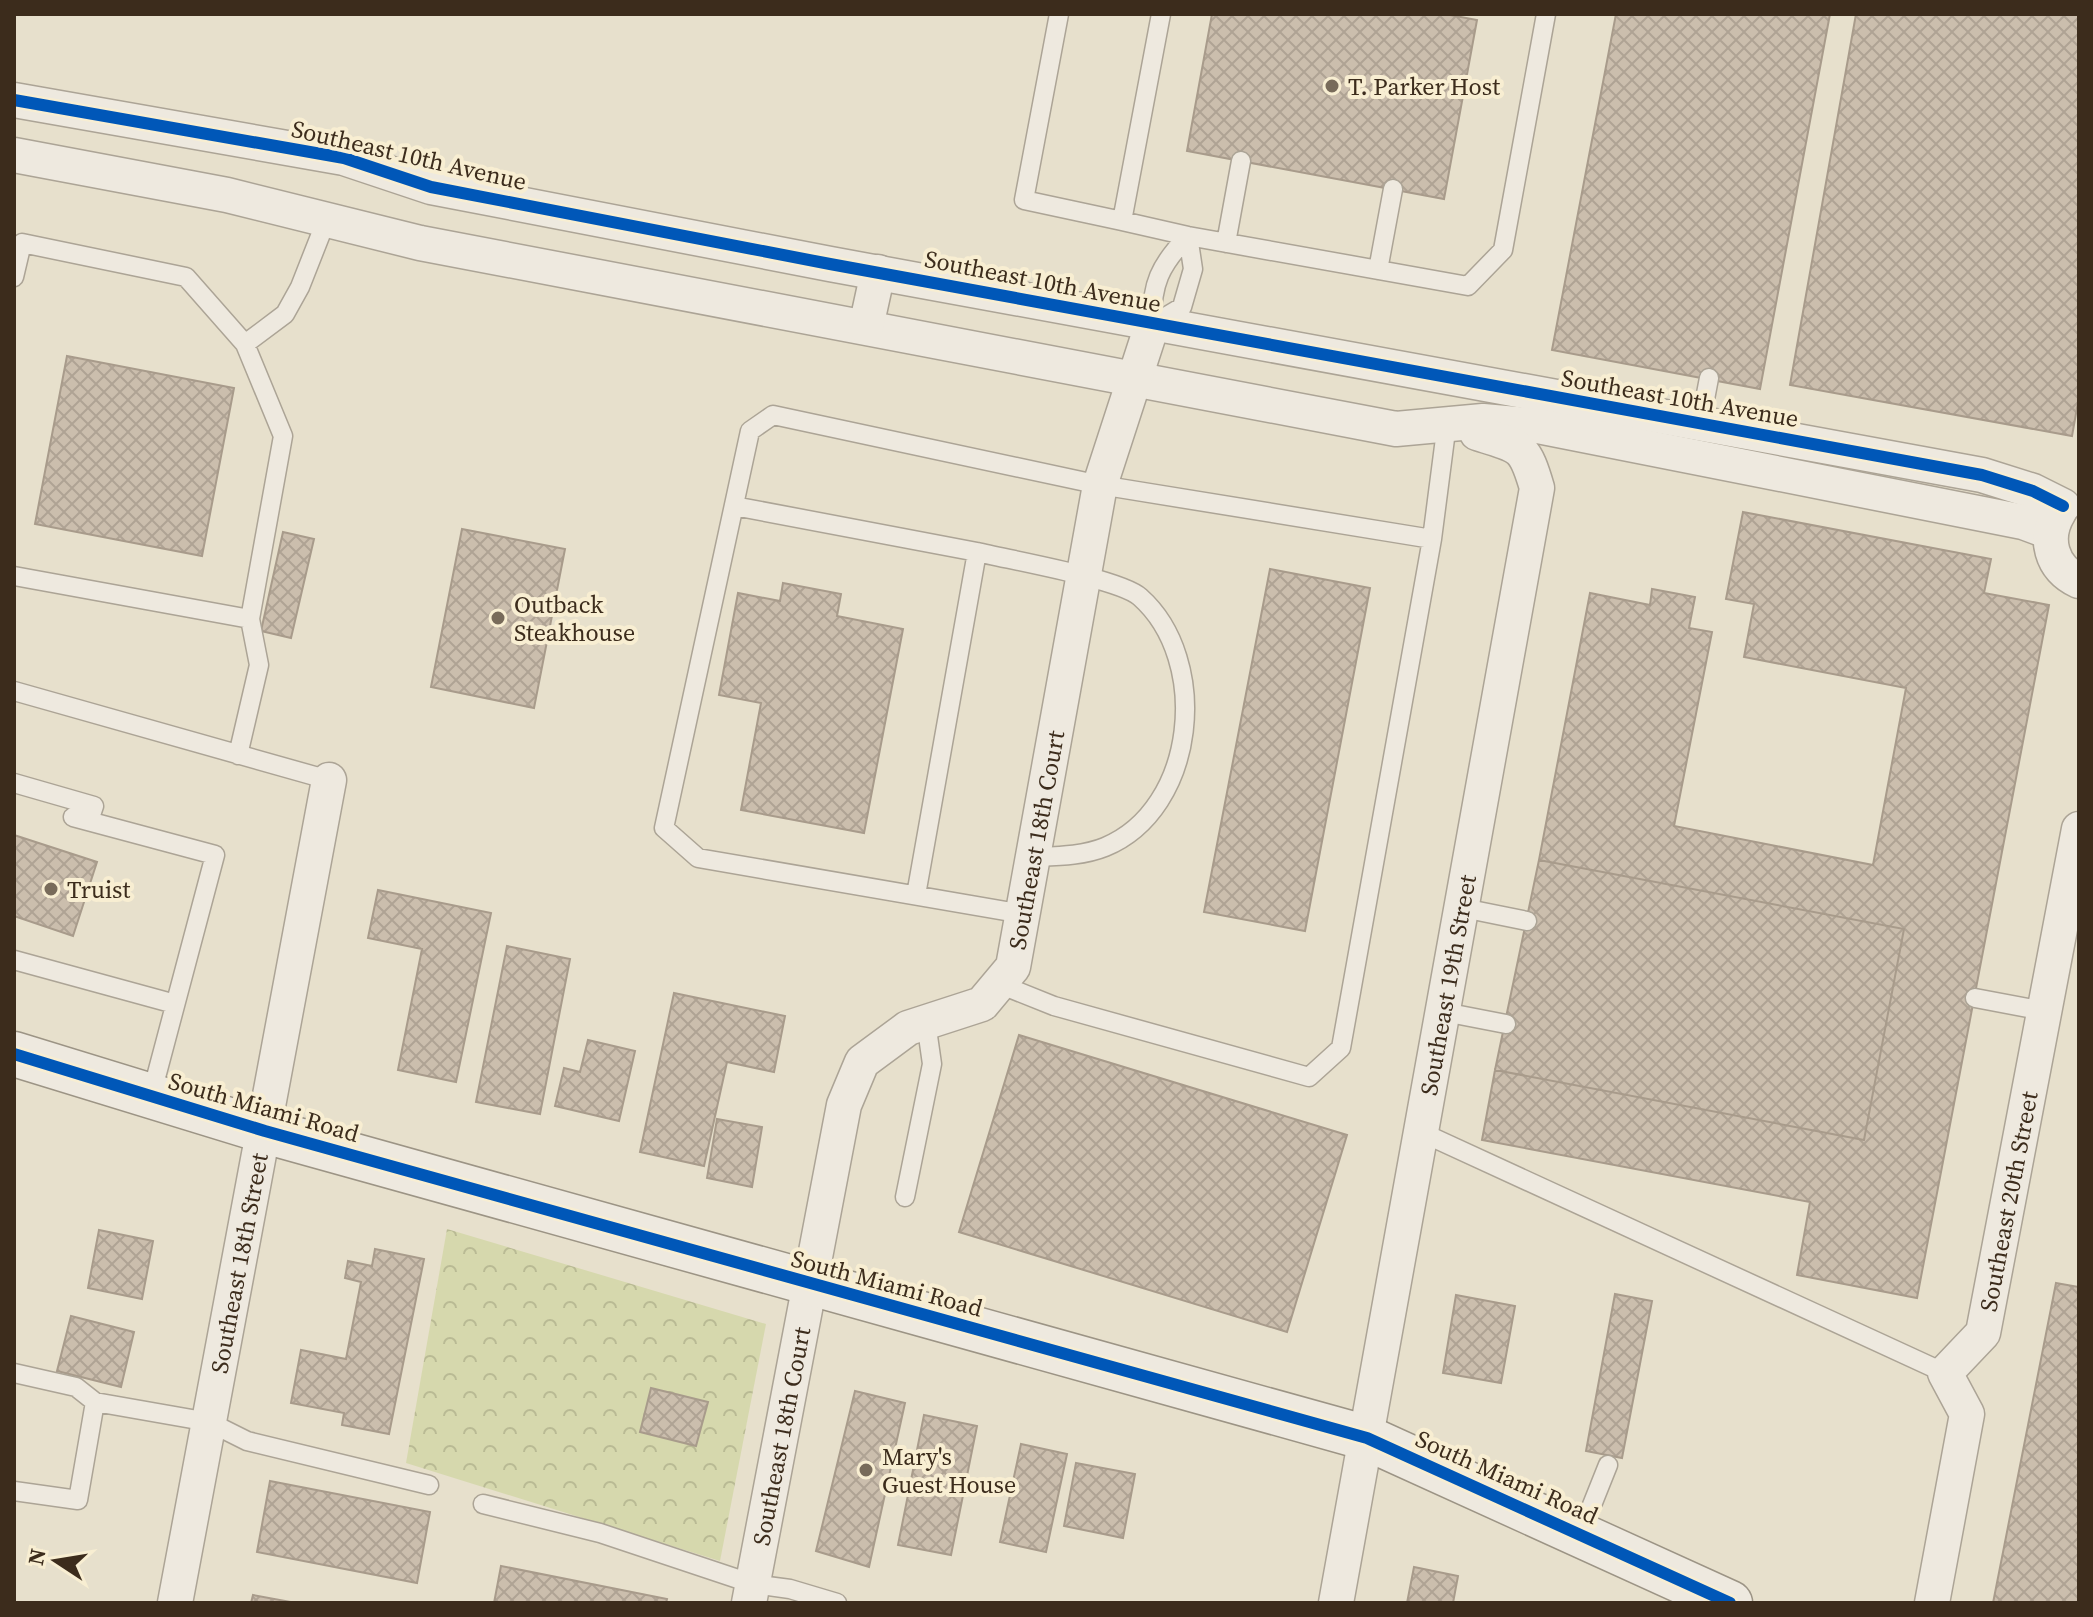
<svg xmlns="http://www.w3.org/2000/svg" width="2093" height="1617" font-family="'Source Serif 4',serif">
	<style>
		.park { fill: url(#park-crowns) }
		.building { fill: url(#building-cross-hatch); stroke: #a89b8b; stroke-width: 2 }
		.lines { fill: none; stroke-linecap: round; stroke-linejoin: round }
		.lane-casing { stroke: #aca496; stroke-width: 21 }
		.street-casing { stroke: #aca496; stroke-width: 37 }
		.secondary-casing { stroke: #9c9485; stroke-width: 47 }
		.lane { stroke: #eee9df; stroke-width: 18 }
		.street { stroke: #eee9df; stroke-width: 34 }
		.secondary { stroke: #eee9df; stroke-width: 44 }
		.cycleway-casing { stroke: #f8eed2; stroke-width: 17 }
		.cycleway { stroke: #0057b8; stroke-width: 12 }
		.poi-dot { fill: #786b5a; stroke: #f8eed2; stroke-width: 3 }
		.labels { text-anchor: middle; dominant-baseline: central; stroke-width: 8; stroke-linejoin: round; paint-order: stroke }
		.poi-label { font-size: 24px; fill: #3c2c1c; stroke: #f8eed2; text-anchor: start }
		.street-label { font-size: 24px; fill: #3c2c1c; stroke: #f8eed2 }
	</style>
	<defs>
		<pattern id="park-crowns" width="20" height="18" patternUnits="userSpaceOnUse" patternTransform="scale(2)"><rect width="20" height="18" fill="#d6d8ad"/><path d="M2 6a3 3 0 1 1 6 0M12 15a3 3 0 1 1 6 0" fill="none" stroke="#b9ba94"/></pattern>
		<pattern id="building-cross-hatch" width="8" height="8" patternUnits="userSpaceOnUse" patternTransform="scale(2)"><rect width="8" height="8" fill="#cbbead"/><path d="M0 0l8 8M0 8l8-8" fill="none" stroke="#afa394"/></pattern>
	</defs>
	<rect width="100%" height="100%" fill="#e7e0cc"/>
	<path class="park" d="M447 1229 766 1324 720 1561 406 1463Z"/>
	<path class="building" d="M1212 14H1445L1477 20 1444 199 1187 151Z
		M1616 14H1830L1760 389 1552 350Z
		M1856 14H2079V397L2072 436 1790 385Z
		M67 356 234 388 202 556 35 524Z
		M1743 512 1991 559 1984 593 2049 605 1917 1298 1797 1275 1810 1202 1482 1140 1495 1070 1864 1140 1904 929 1539 860 1590 593 1650 605 1652 589 1695 597 1689 628 1712 632 1674 826 1873 865 1906 688 1744 657 1754 604 1726 599Z
		M462 529 565 549 534 708 431 687Z
		M283 532 314 539 291 638 261 631Z
		M1270 569 1370 588 1305 931 1204 912Z
		M783 583 841 594 837 616 903 629 864 833 741 810 761 703 719 695 738 593 780 601Z
		M14 835 97 862 73 936 14 916Z
		M1539 860 1904 929 1864 1140 1495 1070Z
		M378 890 491 913 456 1082 398 1070 422 949 368 938Z
		M507 946 570 959 540 1114 476 1102Z
		M674 993 785 1016 774 1072 727 1062 704 1166 640 1152Z
		M1019 1035 1347 1135 1287 1332 959 1232Z
		M588 1040 635 1051 619 1121 555 1106 564 1068 580 1072Z
		M717 1119 762 1127 752 1187 707 1178Z
		M99 1230 153 1241 142 1299 88 1288Z
		M375 1249 424 1259 389 1434 342 1425 344 1413 291 1403 301 1350 346 1359 361 1282 345 1278 348 1261 372 1266Z
		M2056 1283 2079 1287V1603H1993Z
		M1615 1294 1652 1301 1622 1458 1586 1451Z
		M1456 1295 1515 1306 1501 1383 1443 1373Z
		M71 1316 134 1332 121 1387 57 1371Z
		M651 1388 708 1402 696 1446 640 1432Z
		M855 1391 905 1403 869 1567 816 1551Z
		M924 1415 977 1426 951 1555 898 1545Z
		M1021 1444 1067 1454 1046 1552 1000 1542Z
		M1076 1463 1135 1474 1123 1538 1064 1526Z
		M270 1481 430 1512 417 1583 257 1552Z
		M501 1566 667 1599 666 1603H494Z
		M1414 1567 1458 1576 1453 1603H1407Z
		M253 1595 296 1603H251Z"/>
	<g class="lines">
		<g class="lane-casing">
			<path id="lane" d="M1059 14 1024 200 1122 221
				M1161 14 1122 221 1188 236 1468 286 1503 250 1546 14
				M1188 236 1193 269 1182 307 1152 325C1151 284 1160 265 1188 236Z
				M1226 243 1241 161
				M1378 270 1393 189
				M14 277 22 243 186 277 245 344 285 314 300 287 326 221
				M1699 431 1709 378
				M734 506 977 552
				M14 576 250 619 283 436 245 344
				M14 691 329 780
				M238 755 259 665 250 619
				M14 783 94 806 89 821
				M73 817 215 855 151 1096
				M916 895 977 552C1010 560 1120 579 1140 597 1211 660 1197 809 1105 847 1083 856 1057 856 1033 857
				M1463 908 1527 921
				M1023 914 698 858 664 828 750 431 773 415 1100 485 1432 539
				M14 960 175 1004
				M999 984 1054 1006 1309 1077 1341 1048 1432 539 1447 423
				M1975 998 2044 1011
				M1444 1012 1506 1024
				M1423 1133 1945 1373
				M905 1197 932 1064 926 1022
				M14 1373 76 1387 95 1402
				M14 1491 78 1500 95 1402 209 1422 247 1441 429 1485
				M483 1504 600 1533 753 1584 790 1589 837 1603
				M1580 1535 1608 1465"/>
		</g>
		<g class="street-casing">
			<g id="street">
				<path d="M14 100 344 158 431 187 830 264 1982 475 2033 491 2063 506"/>
				<path d="M14 155 227 195 420 243 1396 429 1483 421 1538 426 2023 522 2050 532"/>
				<path d="M866 327 878 272"/>
				<path d="M2059 512C2043 538 2051 568 2079 581"/>
				<path id="s1" d="M175 1603 329 780"/>
				<path id="s2" d="M749 1603 844 1105 862 1062 908 1028 982 1004 1013 967 1100 485 1152 325"/>
				<path id="s3" d="M1336 1603 1537 488C1524 443 1520 447 1477 433"/>
				<path id="s4" d="M1932 1603 1967 1414 1945 1373 1983 1333 2079 829"/>
			</g>
		</g>
		<g class="secondary-casing">
			<path id="secondary" d="M14 1054 265 1131 1367 1438 1730 1603"/>
		</g>
		<use href="#lane" class="lane"/>
		<use href="#street" class="street"/>
		<use href="#secondary" class="secondary"/>
		<g class="cycleway-casing">
			<path id="cycleway" d="M14 100 344 158 431 187 830 264 1982 475 2033 491 2063 506
				M14 1054 265 1131 1367 1438 1730 1603"/>
		</g>
		<use href="#cycleway" class="cycleway"/>
	</g>
	<g class="poi-dot">
		<circle cx="1332" cy="86" r="8"/>
		<circle cx="498" cy="618" r="8"/>
		<circle cx="51" cy="889" r="8"/>
		<circle cx="866" cy="1470" r="8"/>
	</g>
	<g class="labels">
		<g class="poi-label">
			<text x="1348" y="86">T. Parker Host</text>
			<text x="514" y="604">Outback<tspan x="514" dy="28">Steakhouse</tspan></text>
			<text x="67" y="889">Truist</text>
			<text x="882" y="1456">Mary's<tspan x="882" dy="28">Guest House</tspan></text>
		</g>
		<g class="street-label">
			<text transform="translate(409 155) rotate(13)">Southeast 10th Avenue</text>
			<text transform="translate(1043 281) rotate(11)">Southeast 10th Avenue</text>
			<text transform="translate(1680 398) rotate(10)">Southeast 10th Avenue</text>
			<text stroke="none"><textPath href="#s2" startOffset="866">Southeast 18th Court</textPath></text>
			<text stroke="none"><textPath href="#s3" startOffset="628">Southeast 19th Street</textPath></text>
			<text transform="translate(264 1107) rotate(16)">South Miami Road</text>
			<text stroke="none"><textPath href="#s4" startOffset="428">Southeast 20th Street</textPath></text>
			<text stroke="none"><textPath href="#s1" startOffset="346">Southeast 18th Street</textPath></text>
			<text transform="translate(887 1283) rotate(15)">South Miami Road</text>
			<text stroke="none"><textPath href="#s2" startOffset="170">Southeast 18th Court</textPath></text>
			<text transform="translate(1507 1477) rotate(24)">South Miami Road</text>
		</g>
	</g>
	<rect width="2093" height="1617" fill="none" stroke="#3c2c1c" stroke-width="32"/>
	<g transform="translate(56 1561) rotate(282)" stroke="#f8eed2" stroke-width="6" paint-order="stroke">
	<path d="M0-6L14 30L0 20L-14 30Z" fill="#3c2c1c"/>
	<text y="-12" font-size="22" font-weight="bold" text-anchor="middle" fill="#3c2c1c">N</text>
	</g>
</svg>
